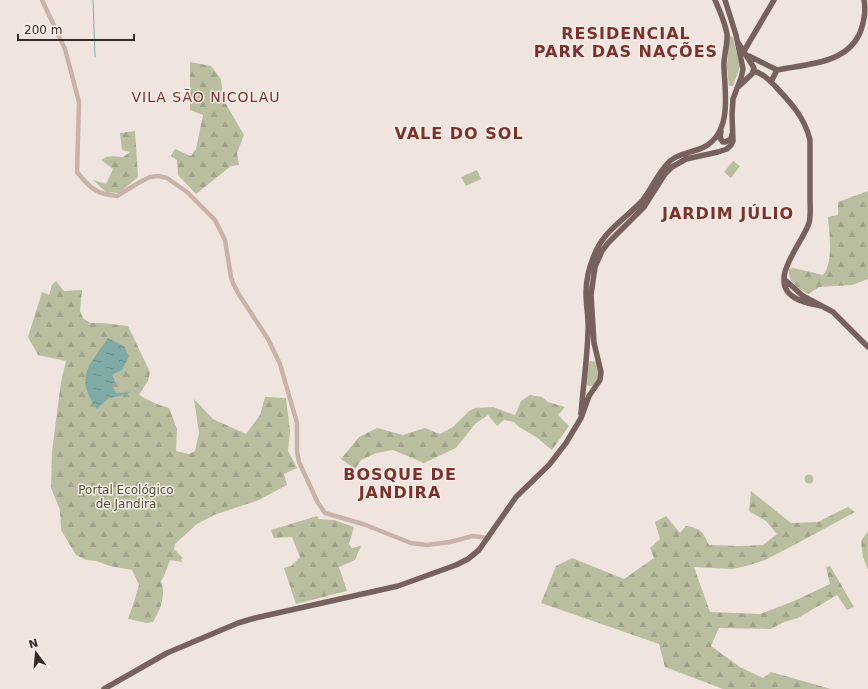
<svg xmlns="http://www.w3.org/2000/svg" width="868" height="689" font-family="'DejaVu Sans',sans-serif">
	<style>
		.grass { fill: #b9be9f }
		.forest { fill: url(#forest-firs) }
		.water { fill: url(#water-ripples) }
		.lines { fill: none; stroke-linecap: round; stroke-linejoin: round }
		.stream { stroke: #7faba6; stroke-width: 1 }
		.minor { stroke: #c8b3aa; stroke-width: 4.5 }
		.major { stroke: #77615c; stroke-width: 5.5 }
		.labels { text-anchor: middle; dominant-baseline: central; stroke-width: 3; stroke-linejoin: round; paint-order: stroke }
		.park-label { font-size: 12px; fill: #4b522f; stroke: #f8efea }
		.quarter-label { font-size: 14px; letter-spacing: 1px; fill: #7e3029; stroke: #f8efea }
		.district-label { font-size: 16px; font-weight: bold; letter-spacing: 1px; fill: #7e3029; stroke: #f8efea }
	</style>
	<defs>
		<pattern id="forest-firs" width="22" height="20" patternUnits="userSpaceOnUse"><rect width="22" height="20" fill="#b9be9f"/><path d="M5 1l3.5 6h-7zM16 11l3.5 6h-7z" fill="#a0a389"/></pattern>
		<pattern id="water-ripples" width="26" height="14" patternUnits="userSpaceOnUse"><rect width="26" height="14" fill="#7faba6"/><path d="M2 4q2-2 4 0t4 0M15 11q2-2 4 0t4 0" fill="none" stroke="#698b87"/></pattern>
	</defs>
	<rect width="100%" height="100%" fill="#f0e5de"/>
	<path class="grass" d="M729 36 733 37 740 67 733 86H729L727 67Z
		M733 161 740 166 731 178 724 172Z
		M477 170 481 179 466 186 461 177Z
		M590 361 596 362C599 370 601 387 588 386L586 384 587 364Z
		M804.5 479a4.5 4.5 0 1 1 9 0a4.5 4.5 0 1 1-9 0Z"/>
	<path class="forest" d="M190 62 211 66 221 79 223 99 244 135 237 153 239 165 231 166 196 194 178 175 177 160 171 156 175 149 191 156 196 149 203 115 190 110Z
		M135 131 138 177 119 193 106 192 93 180 106 184 113 169 101 160C107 155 115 156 123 157L130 152 122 150 120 133Z
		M868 191V279L852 285 819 287 809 294C799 290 787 281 789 269L793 268 823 275C834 262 829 232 828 217L838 215V202Z
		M56 281 64 291 82 290 80 311 83 318 90 323H102L128 326 150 372 148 381 139 395 154 403 169 408 177 429 176 451 189 454 195 451 199 433 194 399 213 419 246 434 260 415 265 397 286 398 290 431 288 451 297 468 284 474 287 485 283 487 259 500 214 515 197 524 175 544 174 549 183 558 181 559 182 562 170 560 164 576 161 581C166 595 161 609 153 622L147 623 128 619 134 602 139 585 132 570 110 566 96 561 86 560 76 555 61 530 60 510 51 488 52 451 61 382 66 361 38 355 28 337 42 292 49 295 52 285Z
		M530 395 542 397 548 402 565 407 558 415 569 426 552 450 536 437 519 427 514 422 504 420 497 426 488 415 475 424 456 448 424 463 393 450 376 453 361 460 355 469 341 459 359 437 377 428 403 435 425 428 440 434 453 427 469 411 475 408 493 407 515 415 521 401Z
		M751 491 791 523 818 522 848 507 855 512 796 544 765 560 750 565 733 569 694 567 710 612 760 614 794 601 830 584 826 567 830 566 854 607 847 610 837 595 798 618 784 622 771 629 719 628 711 646 740 667 763 678 771 672 831 689H723L665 667 659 644 541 603 556 566 572 558 624 579 654 558 650 548 660 539 655 522 666 516 680 533 686 526C701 528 703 532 709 545L740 546 763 545 777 534 766 521 749 511Z
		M317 516 319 519 334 520 354 527 349 544 352 548 361 546 355 560 339 567 347 591 296 604 284 568 291 566 300 557 292 537 274 538 271 530Z
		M868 531V570L863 557 861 541Z"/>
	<path class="water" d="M108 338 125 347 128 358 122 370 112 375 115 381 112 386 116 393 131 392 116 397 109 398 97 409C74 377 89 366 108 338Z"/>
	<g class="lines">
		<path class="stream" d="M93 0 95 57"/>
		<path class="minor" d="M42 0 65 49 79 102 77 172C90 188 96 194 117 196L140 182 150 177 158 176 167 178 187 192 215 220 225 240 231 277 233 283 238 293 268 339 280 364 297 423V452L299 462 318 503 325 513 363 524 411 543 427 545 450 542 473 536 488 538"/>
		<path class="major" d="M744 51 774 0
			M749 56 777 70
			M777 70C807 64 849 64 861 30 864 21 866 10 864 0
			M753 71C763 73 770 81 776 87 791 103 805 118 810 140 810 160 810 179 810 199 810 207 811 216 809 223 803 243 764 283 797 299 804 303 813 304 821 306
			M771 82 777 70
			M737 88 752 74 754 68 739 44
			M721 131 720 138 723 142H725L731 139 732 134
			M784 279 803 296 833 312 868 347
			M581 414C583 387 587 360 588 332 589 319 586 306 586 293 586 278 590 263 597 249 606 230 627 217 642 201 652 189 658 172 670 161 680 152 694 153 706 146 732 130 725 93 724 68 723 56 728 45 727 34 725 23 720 11 715 0
			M104 689 167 653 238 623 255 618 398 586 456 565 468 559 479 550 516 497 549 465 566 443 581 418 589 396 600 380 601 372 594 343 591 295 595 267 602 251 608 243 644 207 665 174 672 167 686 159 718 152 727 149 731 145 733 141 732 115 733 99 741 78 743 69 736 35 725 0"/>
	</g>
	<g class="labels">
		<g class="park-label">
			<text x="126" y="490">Portal Ecológico<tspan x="126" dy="14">de Jandira</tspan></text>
		</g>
		<g class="quarter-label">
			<text x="206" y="97">VILA SÃO NICOLAU</text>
		</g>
		<g class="district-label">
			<text x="626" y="33">RESIDENCIAL<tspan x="626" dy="18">PARK DAS NAÇÕES</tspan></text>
			<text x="459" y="133">VALE DO SOL</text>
			<text x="728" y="213">JARDIM JÚLIO</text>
			<text x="400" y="474">BOSQUE DE<tspan x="400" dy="18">JANDIRA</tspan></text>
		</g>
	</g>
	<g transform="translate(36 653) rotate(344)" stroke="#f8efea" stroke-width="3" paint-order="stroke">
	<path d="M0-3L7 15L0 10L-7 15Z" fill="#362b29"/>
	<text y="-6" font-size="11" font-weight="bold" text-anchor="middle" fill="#362b29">N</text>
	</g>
	<path d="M18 34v6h116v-6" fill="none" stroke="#362b29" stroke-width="2"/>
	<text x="24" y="34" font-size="12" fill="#362b29" stroke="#f8efea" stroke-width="3" paint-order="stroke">200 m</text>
</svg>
